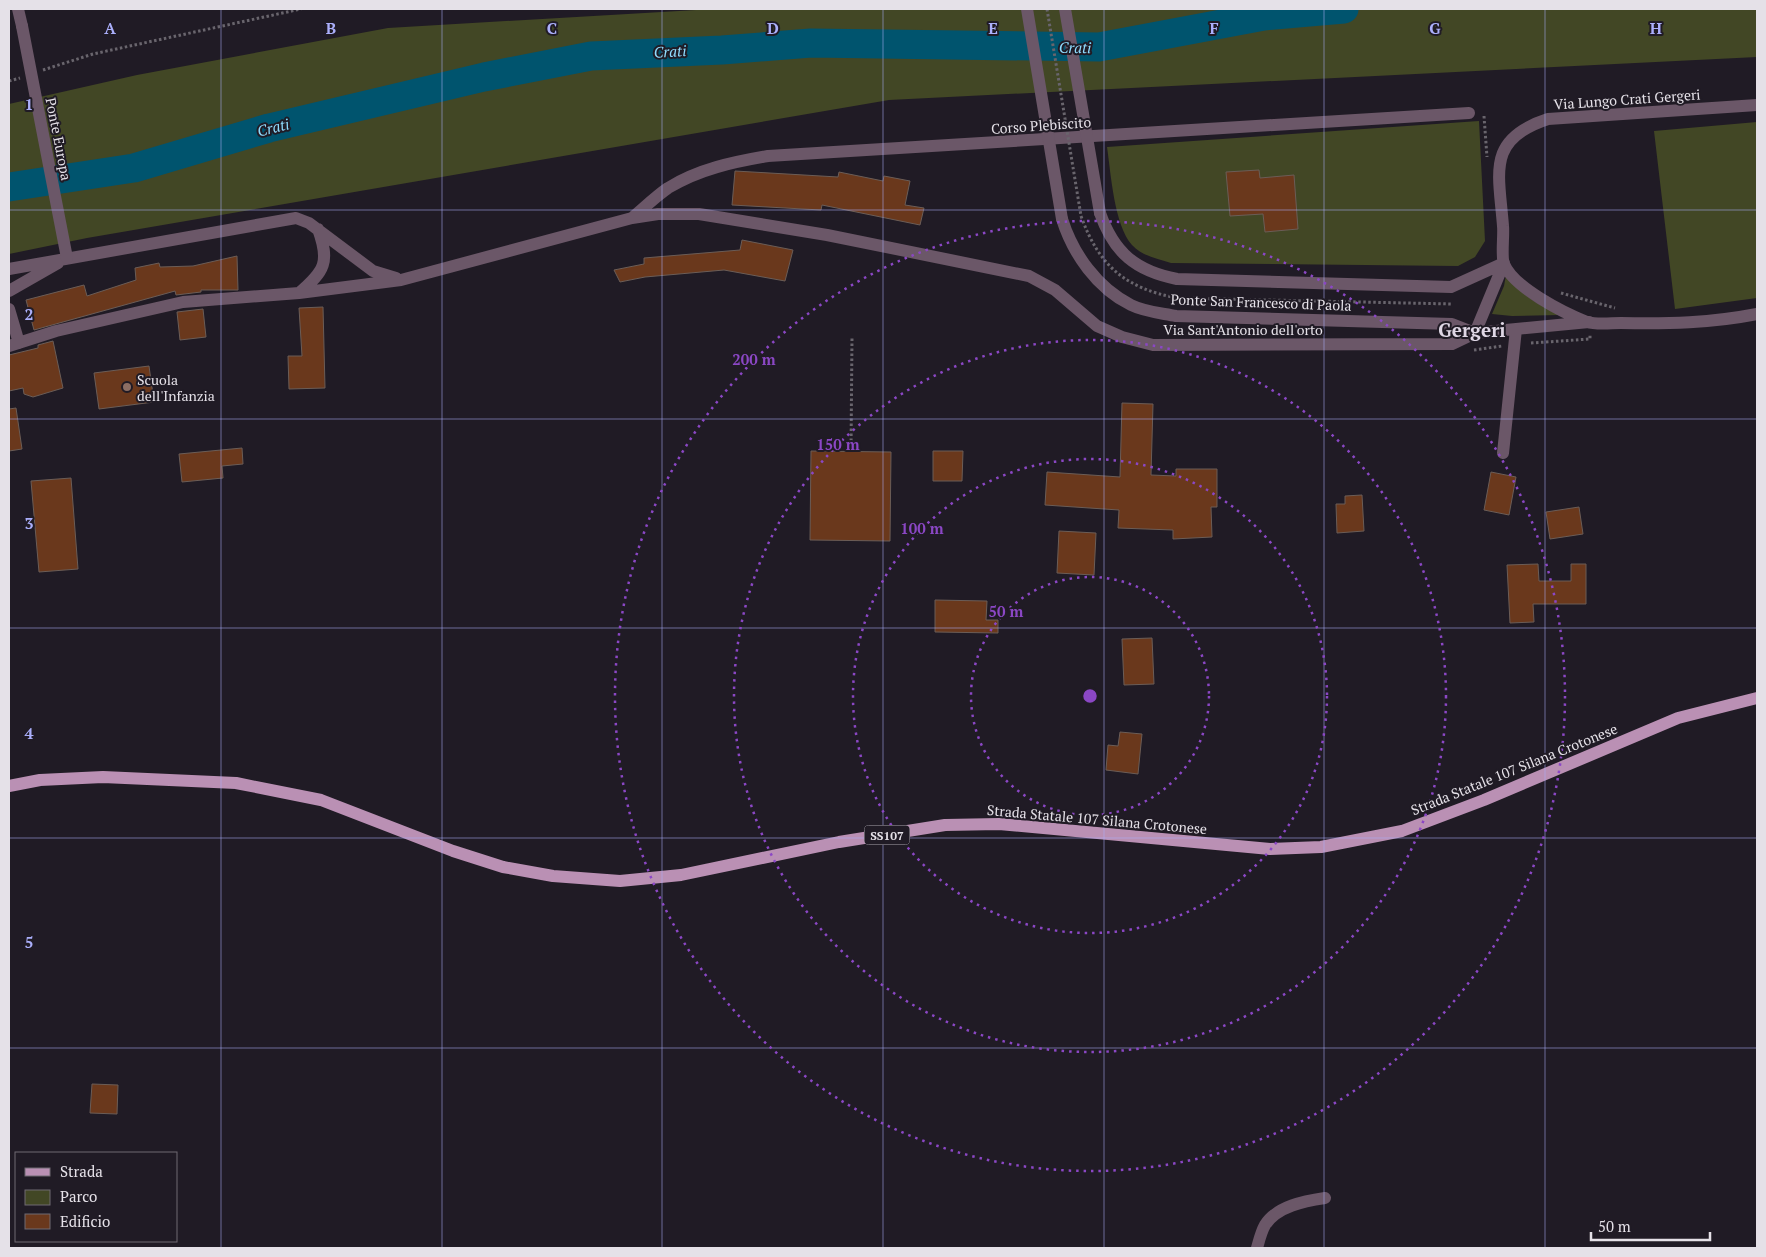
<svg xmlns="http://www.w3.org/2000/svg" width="1766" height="1257" font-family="'PT Serif',serif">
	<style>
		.green { fill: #424725 }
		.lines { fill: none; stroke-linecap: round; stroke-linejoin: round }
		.river { stroke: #00546e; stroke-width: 29 }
		.building { fill: #6a381c; stroke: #6b5d57 }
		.path { stroke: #69656d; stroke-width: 3; stroke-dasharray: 2.5 2.5; stroke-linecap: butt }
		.minor { stroke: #6b5768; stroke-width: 12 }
		.major { stroke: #ba90b4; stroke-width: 12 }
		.path-bridge { stroke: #69656d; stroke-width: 3; stroke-dasharray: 2.5 2.5; stroke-linecap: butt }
		.minor-bridge { stroke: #6b5768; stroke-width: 12 }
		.grid { fill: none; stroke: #abaffb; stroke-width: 1; stroke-opacity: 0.55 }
		.ring { fill: none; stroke: #8b47c5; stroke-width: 2.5; stroke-dasharray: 2.5 5 }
		.education-dot { fill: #8d6e63; stroke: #201b25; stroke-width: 2 }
		.labels { text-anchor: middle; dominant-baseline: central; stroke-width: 4; stroke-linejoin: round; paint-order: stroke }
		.shield { fill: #201b25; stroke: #aaa6ae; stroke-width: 1 }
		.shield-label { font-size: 12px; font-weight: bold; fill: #e5e1e8 }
		.street-label { font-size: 14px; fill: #e5e1e8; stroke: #201b25 }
		.poi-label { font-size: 14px; fill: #e5e1e8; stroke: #201b25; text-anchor: start }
		.water-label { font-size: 15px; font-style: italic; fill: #8fdcfe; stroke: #201b25 }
		.district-label { font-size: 19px; font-weight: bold; fill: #dfd7e5; stroke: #201b25 }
		.grid-label { font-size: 16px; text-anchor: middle; font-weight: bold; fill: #abaffb; stroke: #201b25; stroke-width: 4; stroke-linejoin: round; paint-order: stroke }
		.centre { fill: #8b47c5; stroke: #201b25; stroke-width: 2.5 }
		.ring-label { font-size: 15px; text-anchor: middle; font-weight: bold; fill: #8b47c5; stroke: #201b25; stroke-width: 4; stroke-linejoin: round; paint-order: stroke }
	</style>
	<rect width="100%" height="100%" fill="#201b25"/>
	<path class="green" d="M713 9H1757V57L889 100 87 238 9 254V104L137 75 388 28Z
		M1479 121 1485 241 1475 257 1458 266 1171 263C1158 259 1142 256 1132 245 1114 225 1111 174 1107 147Z
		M1757 122V298L1675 309 1654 131Z
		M1506 275C1521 295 1538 304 1559 315L1512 316 1492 314 1504 286Z"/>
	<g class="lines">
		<path class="river" d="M9 187 134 168 269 128 484 77 591 56 722 50 811 43 1099 47 1264 16 1344 9"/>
	</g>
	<path class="building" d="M1259 170 1260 178 1294 175 1298 229 1265 232 1263 214 1230 216 1226 172Z
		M735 171 838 177 839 172 883 181 884 176 910 181 905 205 924 208 920 225 822 205 821 210 732 205Z
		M742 240 793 250 785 281 724 270 645 277 620 282 614 270 644 264V258L740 250Z
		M237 256 238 290H201V292L176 295 175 291 34 330 26 300 84 285 87 296 136 280 135 268 159 263 160 267 193 266Z
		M323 307 325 388 289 389 288 356H302L299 308Z
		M203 309 206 337 180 340 177 312Z
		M53 341 63 388 33 397 24 394 23 388 9 391V355L38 348V345Z
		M149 366 154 402 99 409 94 373Z
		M1122 403 1153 404 1151 475 1176 476V469H1217V507H1211L1212 537 1173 539V530L1118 528 1119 510 1045 505 1047 472 1120 477Z
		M16 408 22 449 9 451V409Z
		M242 448 243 464 222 466 223 478 182 482 179 454Z
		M811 451 891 452 890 541 810 540Z
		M933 451H963L962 481H933Z
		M1491 472 1516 477 1509 515 1484 510Z
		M71 478 78 569 39 572 31 481Z
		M1362 495 1364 531 1337 533 1336 504H1345V496Z
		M1579 507 1583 534 1550 539 1546 512Z
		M1059 531 1096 533 1094 575 1057 573Z
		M1538 564 1539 581H1571V564H1586V604H1533L1534 622 1510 623 1507 565Z
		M935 600 987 601 986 620H998V633L935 632Z
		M1152 638 1154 684 1124 685 1122 639Z
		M1120 732 1142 734 1138 774 1106 770 1108 745 1118 746Z
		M92 1084 118 1085 117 1114 90 1113Z"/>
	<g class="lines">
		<path class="path" d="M43 70 93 54 301 9
			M9 81 20 78
			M1484 116 1487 157
			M1081 216C1099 266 1125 288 1177 298L1452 304
			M1561 293 1615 308
			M1531 343 1590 339V334
			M1474 350 1502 346
			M851 451 852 338"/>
		<path class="minor" d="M18 9 22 26
			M1757 105 1548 119C1486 139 1499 173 1503 226 1504 235 1501 257 1504 264 1514 288 1564 313 1587 322 1597 325 1611 323 1621 323 1668 324 1711 323 1757 314
			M1100 213C1114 253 1136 271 1177 279L1451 287 1504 263
			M632 218C644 208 655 197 668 188 699 169 733 162 768 156L1469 113
			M1062 219C1073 254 1097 288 1131 305 1145 312 1161 313 1176 316L1452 324 1475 333
			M9 269 296 218 309 223 373 271 396 278
			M9 291 58 263
			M299 293C325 271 330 262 318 229
			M9 309 19 343
			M1475 333 1504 263
			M9 346 56 331 183 302 299 293 401 280 632 218 658 214H699L827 235 1029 276 1055 290 1097 326 1122 337 1153 345 1452 344 1475 333 1589 322
			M1503 453 1516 329
			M1257 1248C1259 1241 1261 1232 1265 1225 1277 1206 1305 1201 1325 1198"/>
		<path class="major" d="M9 786 40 780 103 777 236 783 321 800 453 851 503 867 553 876 620 881 681 875 839 842 945 825 999 824 1270 849 1321 847 1402 831 1484 800 1678 718 1757 698"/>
		<path class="path-bridge" d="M1047 9 1081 216"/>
		<path class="minor-bridge" d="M1027 9 1062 219
			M1065 9 1100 213
			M22 26 67 258"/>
	</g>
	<path class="grid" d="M221 9V1248M442 9V1248M662 9V1248M883 9V1248M1104 9V1248M1324 9V1248M1545 9V1248M9 210H1757M9 419H1757M9 628H1757M9 838H1757M9 1048H1757"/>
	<g class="ring">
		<circle cx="1090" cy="696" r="119"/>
		<circle cx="1090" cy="696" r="237"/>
		<circle cx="1090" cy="696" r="356"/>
		<circle cx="1090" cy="696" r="475"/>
	</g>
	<circle class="education-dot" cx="127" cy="387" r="5"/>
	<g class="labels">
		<rect class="shield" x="864.5" y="825.5" width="45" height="19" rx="4"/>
		<g class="shield-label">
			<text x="887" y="835">SS107</text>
		</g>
		<g class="street-label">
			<text transform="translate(1627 99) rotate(-4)">Via Lungo Crati Gergeri</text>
			<text transform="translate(1041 125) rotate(-4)">Corso Plebiscito</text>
			<text transform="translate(59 139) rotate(79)">Ponte Europa</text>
			<text transform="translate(1261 302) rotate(2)">Ponte San Francesco di Paola</text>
			<text x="1243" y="329">Via Sant'Antonio dell'orto</text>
			<text transform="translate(1514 769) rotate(-22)">Strada Statale 107 Silana Crotonese</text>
			<text transform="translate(1097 819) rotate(5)">Strada Statale 107 Silana Crotonese</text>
		</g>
		<g class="poi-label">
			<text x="137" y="379">Scuola<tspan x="137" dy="16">dell'Infanzia</tspan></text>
		</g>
		<g class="water-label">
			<text transform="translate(1075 47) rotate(1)">Crati</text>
			<text transform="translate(670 51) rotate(-3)">Crati</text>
			<text transform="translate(273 127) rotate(-14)">Crati</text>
		</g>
		<g class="district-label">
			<text x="1472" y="329">Gergeri</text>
		</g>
	</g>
	<g class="grid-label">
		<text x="110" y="34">A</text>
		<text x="331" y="34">B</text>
		<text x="552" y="34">C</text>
		<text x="773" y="34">D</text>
		<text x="993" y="34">E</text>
		<text x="1214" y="34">F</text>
		<text x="1435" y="34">G</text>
		<text x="1656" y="34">H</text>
		<text x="29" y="110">1</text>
		<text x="29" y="320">2</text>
		<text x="29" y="529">3</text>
		<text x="29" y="739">4</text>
		<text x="29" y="948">5</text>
	</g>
	<circle cx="1090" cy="696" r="8" class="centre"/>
	<g class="ring-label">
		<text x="754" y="365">200 m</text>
		<text x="838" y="450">150 m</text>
		<text x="922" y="534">100 m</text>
		<text x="1006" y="617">50 m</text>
	</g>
	<rect width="1766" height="1257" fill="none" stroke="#e5e1e8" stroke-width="20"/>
	<rect x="15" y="1152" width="162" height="90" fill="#201b25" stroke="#6f6a73"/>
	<rect x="25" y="1168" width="25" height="8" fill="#ba90b4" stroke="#6f6a73"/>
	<text x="60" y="1177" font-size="15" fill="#e5e1e8">Strada</text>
	<rect x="25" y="1190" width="25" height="15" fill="#424725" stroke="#6f6a73"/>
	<text x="60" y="1202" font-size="15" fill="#e5e1e8">Parco</text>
	<rect x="25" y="1214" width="25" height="15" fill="#6a381c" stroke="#6f6a73"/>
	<text x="60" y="1227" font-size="15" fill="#e5e1e8">Edificio</text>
	<path d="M1591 1232v8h119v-8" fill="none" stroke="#e5e1e8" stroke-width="2.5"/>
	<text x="1598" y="1232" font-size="15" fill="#e5e1e8" stroke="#201b25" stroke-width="4" paint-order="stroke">50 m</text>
</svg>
